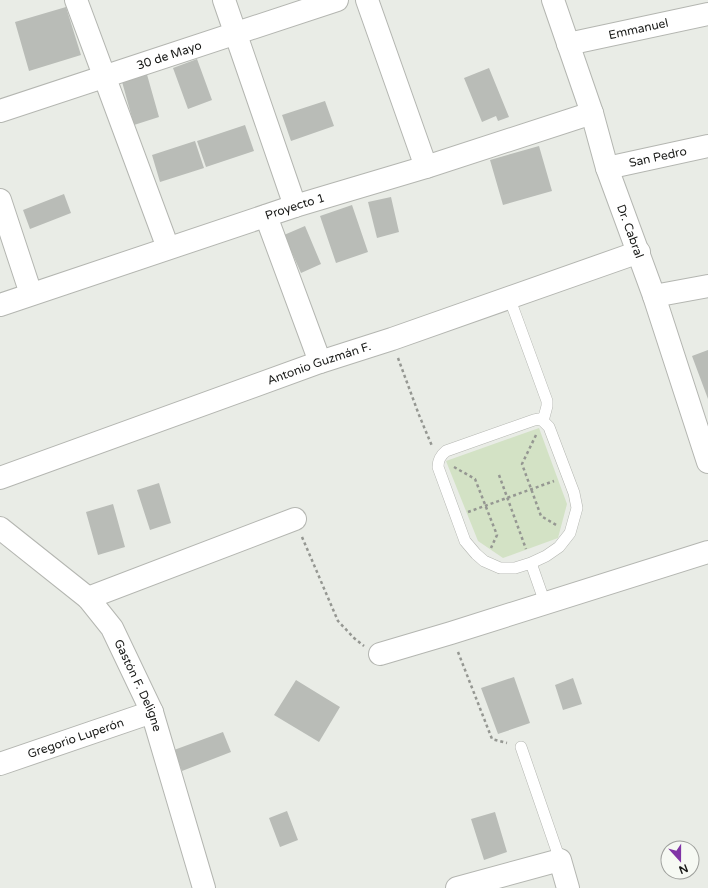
<svg xmlns="http://www.w3.org/2000/svg" width="708" height="888" font-family="'Varela Round',sans-serif">
	<style>
		.green { fill: #d3e2c5 }
		.building { fill: #b9bcb7 }
		.lines { fill: none; stroke-linecap: round; stroke-linejoin: round }
		.service-casing { stroke: #b4b6b1; stroke-width: 12 }
		.minor-casing { stroke: #b4b6b1; stroke-width: 24 }
		.tertiary-casing { stroke: #b4b6b1; stroke-width: 24 }
		.path { stroke: #959792; stroke-width: 2.5; stroke-dasharray: 3 3; stroke-linecap: butt }
		.service { stroke: #fff; stroke-width: 11 }
		.minor { stroke: #fff; stroke-width: 22 }
		.tertiary { stroke: #fff; stroke-width: 22 }
		.labels { text-anchor: middle; dominant-baseline: central; stroke-width: 3; stroke-linejoin: round; paint-order: stroke }
		.street-label { font-size: 12px; fill: #181917; stroke: #f6f9f3 }
	</style>
	<rect width="100%" height="100%" fill="#e9ece6"/>
	<path class="green" d="M539 428 567 504 558 538 503 558 478 541 446 461Z"/>
	<path class="building" d="M66 7 81 55 29 71 15 22Z
		M197 59 212 100 188 109 173 68Z
		M489 68 509 117 498 121 496 116 482 122 464 78Z
		M146 71 159 117 134 125 121 78Z
		M325 101 334 126 291 141 282 115Z
		M245 125 254 151 206 167 197 141Z
		M195 141 204 168 160 182 152 155Z
		M539 146 552 191 503 205 490 160Z
		M64 194 71 213 30 229 23 210Z
		M391 197 399 232 377 238 368 202Z
		M352 205 368 252 336 263 320 216Z
		M305 226 321 264 301 273 284 235Z
		M708 350V399L692 356Z
		M159 483 171 523 150 530 137 490Z
		M113 504 125 547 98 555 86 512Z
		M514 677 530 723 498 734 481 688Z
		M573 678 582 704 563 710 555 685Z
		M296 680 340 707 319 742 274 715Z
		M223 732 231 752 182 771 174 750Z
		M287 811 298 840 280 847 269 818Z
		M495 812 507 852 484 860 471 819Z"/>
	<g class="lines">
		<g class="service-casing">
			<path id="service" d="M509 297 547 401V406L543 421
				M539 419 543 421 549 427 574 493 577 508 570 533 559 547 546 556 531 563 515 568H500L484 561 476 554 465 541 438 467C438 460 440 456 446 451L534 420Z
				M531 563 545 603
				M521 747 560 860"/>
		</g>
		<g class="minor-casing">
			<g id="minor">
				<path d="M76 0 168 248"/>
				<path d="M224 0 295 206"/>
				<path d="M367 0 426 167"/>
				<path id="s1" d="M568 44 708 14"/>
				<path id="s2" d="M0 111 337 0"/>
				<path id="s3" d="M607 168 708 146"/>
				<path d="M0 200 31 294"/>
				<path d="M266 216 320 362"/>
				<path d="M654 296 708 286"/>
				<path id="s4" d="M0 305 295 206 426 167 592 113"/>
				<path id="s5" d="M0 478 320 362 392 339 639 252"/>
				<path id="s6" d="M0 528 88 598 112 628 152 712 204 888"/>
				<path d="M88 598 295 519"/>
				<path d="M380 654 451 633 708 552"/>
				<path id="s7" d="M0 764 152 712"/>
				<path d="M457 888 560 860 568 888"/>
			</g>
		</g>
		<g class="tertiary-casing">
			<g id="tertiary">
				<path id="s8" d="M553 0 592 113 607 168 654 296 708 462"/>
			</g>
		</g>
		<path class="path" d="M398 358 419 415 432 446
			M536 435 522 464 541 516 558 526
			M454 467 475 479 497 535 491 548
			M499 475 526 549
			M468 512 554 481
			M302 537 338 621 354 638 364 646
			M458 652 492 739 507 743"/>
		<use href="#service" class="service"/>
		<use href="#minor" class="minor"/>
		<use href="#tertiary" class="tertiary"/>
	</g>
	<g class="labels">
		<g class="street-label">
			<text stroke="none"><textPath href="#s1" startOffset="72">Emmanuel</textPath></text>
			<text stroke="none"><textPath href="#s2" startOffset="178">30 de Mayo</textPath></text>
			<text stroke="none"><textPath href="#s3" startOffset="52">San Pedro</textPath></text>
			<text stroke="none"><textPath href="#s4" startOffset="311">Proyecto 1</textPath></text>
			<text stroke="none"><textPath href="#s8" startOffset="244">Dr. Cabral</textPath></text>
			<text stroke="none"><textPath href="#s5" startOffset="339">Antonio Guzmán F.</textPath></text>
			<text stroke="none"><textPath href="#s6" startOffset="214">Gastón F. Deligne</textPath></text>
			<text stroke="none"><textPath href="#s7" startOffset="80">Gregorio Luperón</textPath></text>
		</g>
	</g>
	<g transform="translate(680 860) rotate(159)"><circle r="19" fill="#f6f9f3" stroke="#9d9f9b"/>
	<path d="M0-3L7 15L0 10L-7 15Z" fill="#8034a6"/>
	<text y="-6" font-size="11" font-weight="bold" text-anchor="middle" fill="#181917">N</text>
	</g>
</svg>
